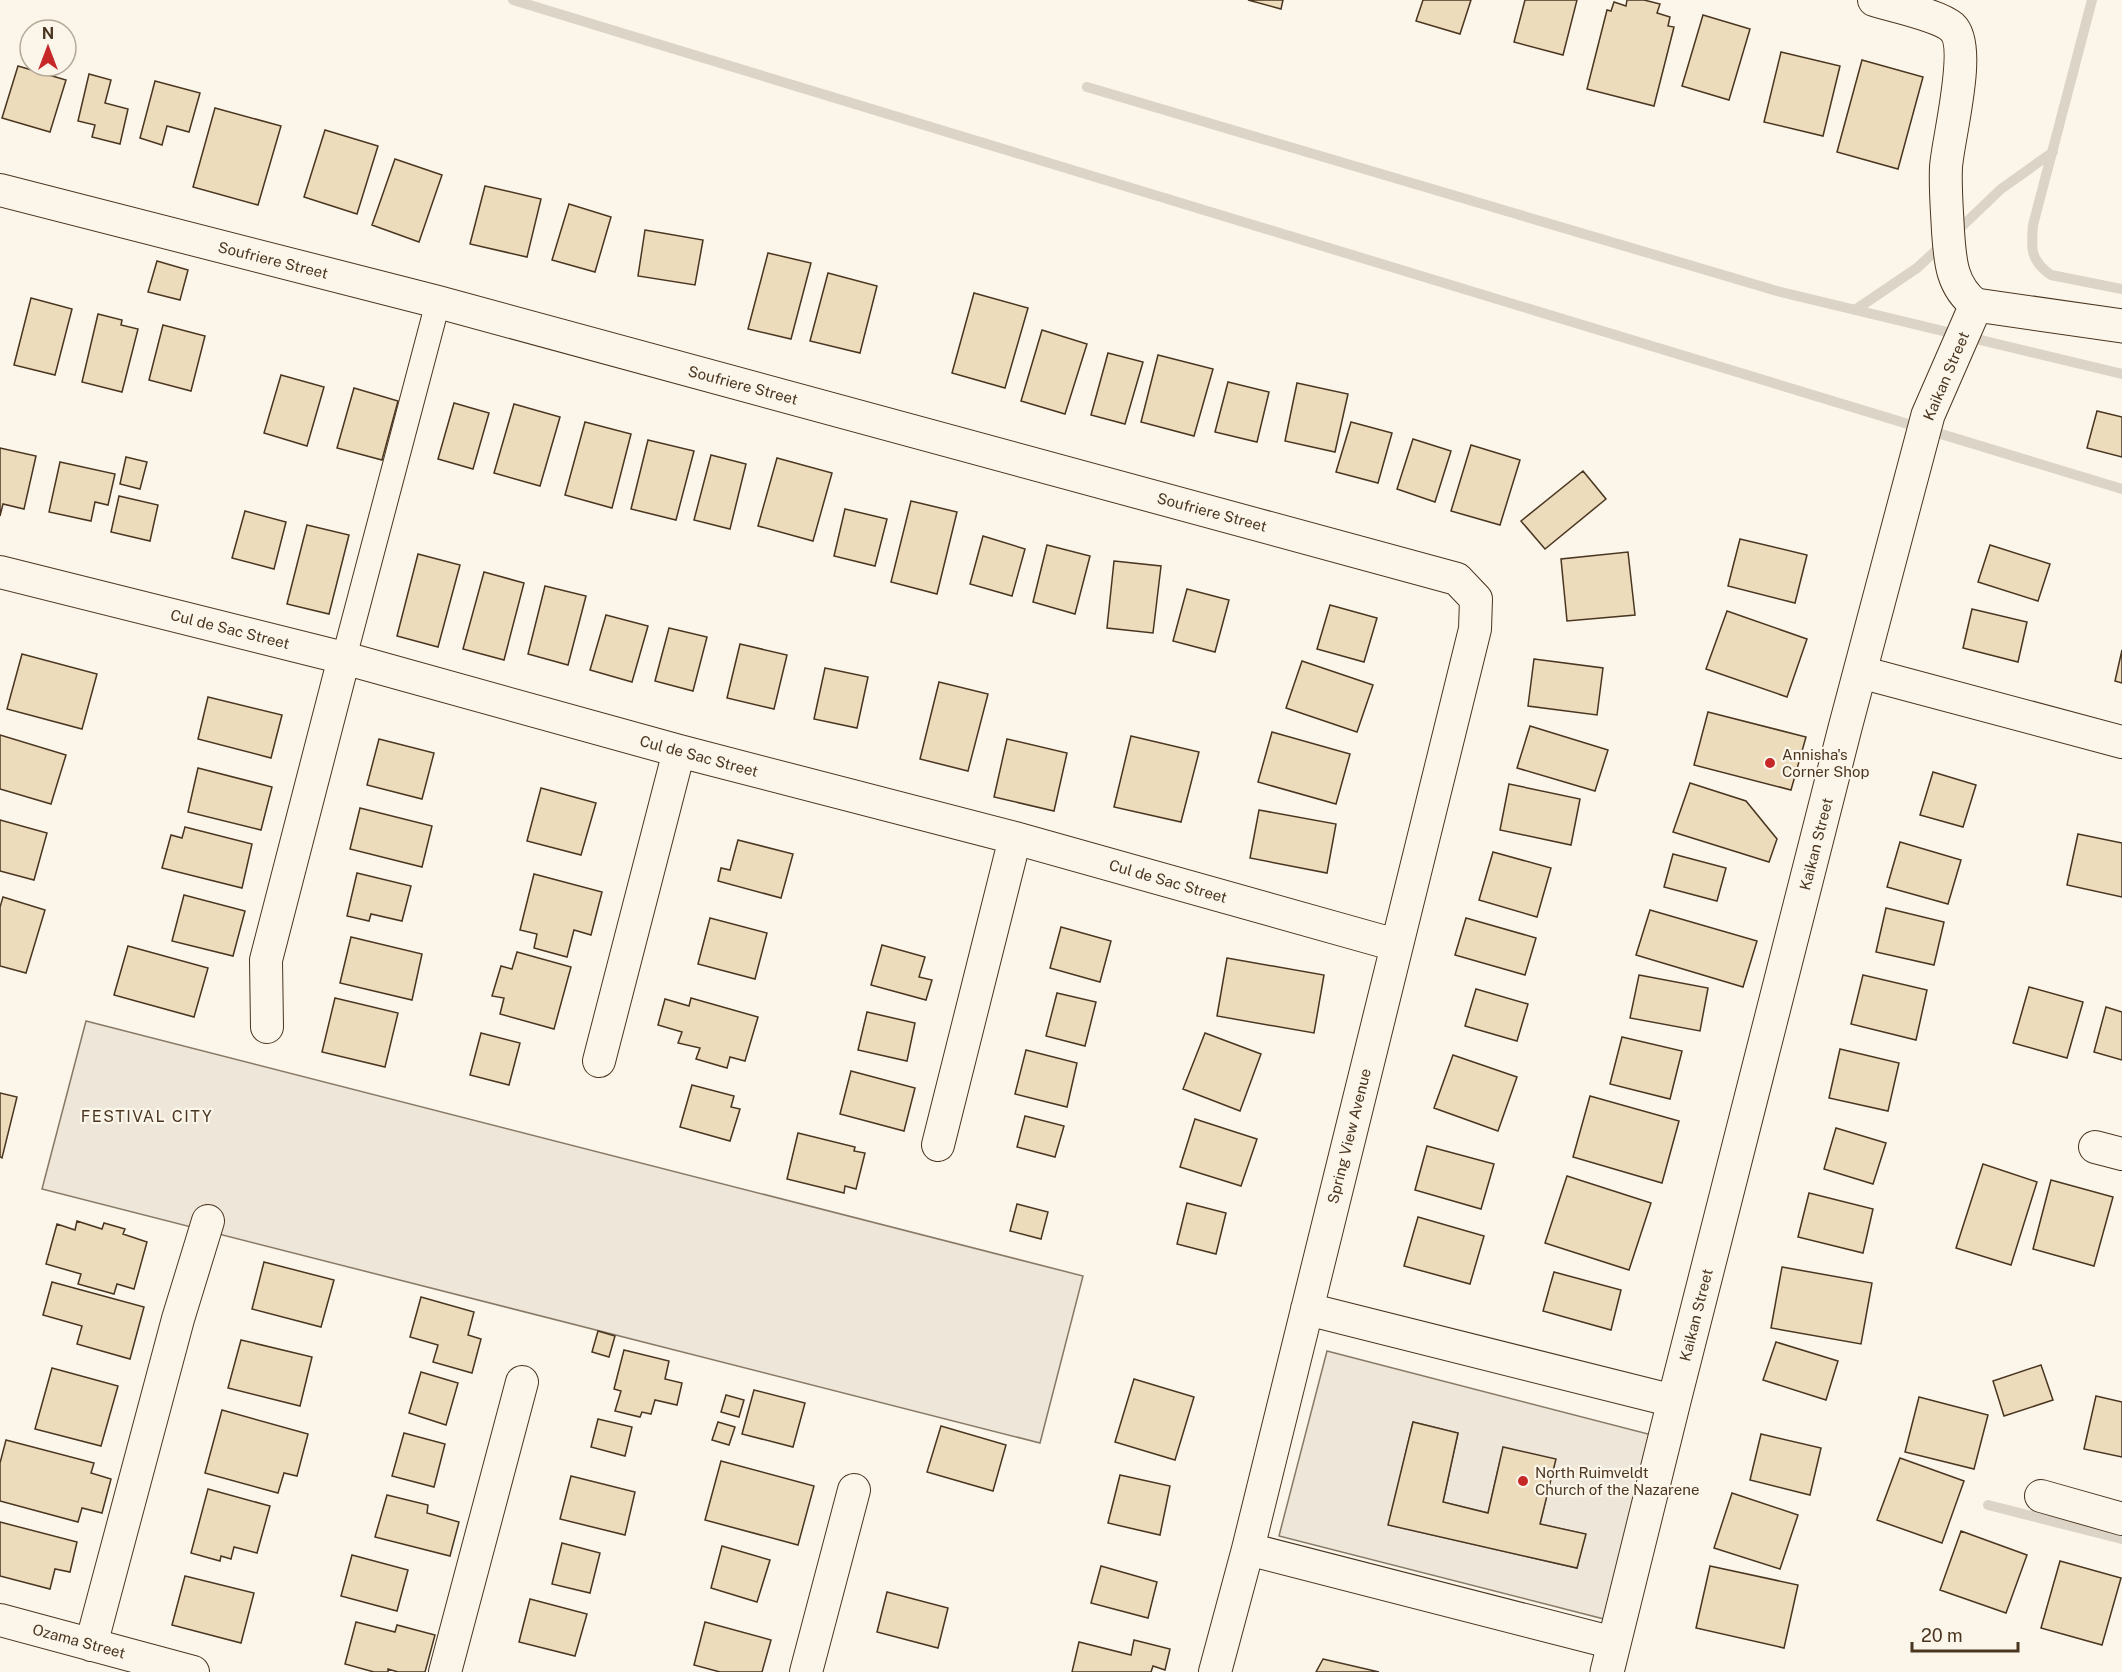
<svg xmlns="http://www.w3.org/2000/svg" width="2122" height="1672" font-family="'Public Sans',sans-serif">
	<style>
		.green { fill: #ede6d9; stroke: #887966; stroke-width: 1.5; fill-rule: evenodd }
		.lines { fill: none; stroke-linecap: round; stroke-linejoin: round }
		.stream { stroke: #dcd4c6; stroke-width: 10 }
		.building { fill: #ecdcbc; stroke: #4a3520; stroke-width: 1.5 }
		.pedestrian-casing { stroke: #4a3520; stroke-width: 26 }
		.minor-casing { stroke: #4a3520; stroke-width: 34 }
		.tertiary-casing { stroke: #4a3520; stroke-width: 35 }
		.pedestrian { stroke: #fbf6e9; stroke-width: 24 }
		.minor { stroke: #fbf6e9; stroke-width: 32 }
		.tertiary { stroke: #fbf6e9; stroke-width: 33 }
		.poi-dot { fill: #c62828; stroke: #fbf6e9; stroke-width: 2 }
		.labels { text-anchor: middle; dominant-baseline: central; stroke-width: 4.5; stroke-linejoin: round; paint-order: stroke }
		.street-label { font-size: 15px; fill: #4a3520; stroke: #fbf6e9 }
		.poi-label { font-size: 15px; fill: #4a3520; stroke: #fbf6e9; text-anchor: start }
		.neighbourhood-label { font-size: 16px; letter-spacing: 1.5px; fill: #4a3520; stroke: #fbf6e9 }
	</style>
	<rect width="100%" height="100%" fill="#fbf6e9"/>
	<path class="green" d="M86 1021 1083 1276 1040 1443 42 1189Z
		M1327 1351 1652 1435 1604 1619 1279 1536ZM1413 1422 1458 1433 1443 1502 1488 1513 1503 1448 1555 1460 1540 1524 1585 1534 1577 1568 1389 1525Z"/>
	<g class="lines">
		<path class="stream" d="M513 0 2122 489
			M2092 0 2033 225C2031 249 2030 260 2051 275L2122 289
			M1087 87 1777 291 2122 374
			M1955 233 2001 189 2053 152
			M1855 310 1917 268 1943 244
			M1988 1505 2122 1539"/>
	</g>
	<path class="building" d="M1248 0H1283L1281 9Z
		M1423 0H1471L1460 34 1416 21Z
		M1525 0H1577L1563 55 1514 42Z
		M1627 0H1644L1660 4 1657 13 1670 17 1668 26 1674 27 1654 106 1587 89 1607 10 1611 11 1614 2 1626 6Z
		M1703 15 1750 29 1729 100 1682 86Z
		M1781 52 1840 66 1823 136 1764 122Z
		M1862 60 1923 77 1898 169 1837 152Z
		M18 66 66 80 50 132 2 118Z
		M89 74 111 80 105 103 128 109 120 144 92 137 95 125 78 121Z
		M155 81 200 93 189 132 167 126 162 145 140 138Z
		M215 108 281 126 258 205 193 187Z
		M325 130 378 146 357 214 304 197Z
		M395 159 442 175 419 242 372 225Z
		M485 186 541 199 527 257 470 244Z
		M569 204 611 217 595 272 552 260Z
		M645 230 703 240 695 285 638 276Z
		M768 253 811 263 791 339 748 329Z
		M157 261 188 270 180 300 148 292Z
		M828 273 877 286 860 353 810 341Z
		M974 293 1028 308 1005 388 952 373Z
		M31 298 72 309 55 375 14 365Z
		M98 314 122 320 121 325 138 329 122 392 82 382Z
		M163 325 205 336 191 391 149 380Z
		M1042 330 1087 344 1065 414 1021 401Z
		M1108 353 1143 362 1125 424 1091 415Z
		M1158 355 1213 369 1194 436 1141 422Z
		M281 375 324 387 307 446 264 433Z
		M1228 382 1269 392 1257 442 1215 432Z
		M1297 383 1348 394 1335 452 1285 441Z
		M354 388 398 401 382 460 337 448Z
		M454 403 489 413 473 469 438 459Z
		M514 404 560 417 540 486 494 473Z
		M2097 411 2122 417V457L2087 448Z
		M585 422 631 434 612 508 565 495Z
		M1351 422 1392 433 1378 483 1336 472Z
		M1413 439 1451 451 1435 502 1397 489Z
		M648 440 694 451 676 520 631 509Z
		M1471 445 1520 460 1500 525 1451 511Z
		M0 448 36 456 24 509 3 504 0 516Z
		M711 455 746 464 730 529 694 520Z
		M126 457 147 462 140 489 120 484Z
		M777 458 832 473 813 541 758 526Z
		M60 462 115 474 108 505 95 502 91 521 49 512Z
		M1583 471 1606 499 1545 549 1521 521Z
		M119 496 158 505 150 541 111 532Z
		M911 501 957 512 937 594 891 582Z
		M845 509 887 519 875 566 834 556Z
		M245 511 286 522 274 569 232 558Z
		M307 525 349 535 329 614 287 604Z
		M983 536 1025 549 1012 596 970 584Z
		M1740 539 1807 555 1795 603 1728 586Z
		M1047 545 1090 556 1075 614 1033 602Z
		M1990 545 2050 564 2038 601 1978 582Z
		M1628 552 1635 615 1567 621 1561 559Z
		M418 554 460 565 438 647 397 636Z
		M1114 561 1161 566 1153 633 1107 628Z
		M484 572 524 583 504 660 463 649Z
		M545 586 586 596 568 665 528 654Z
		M1187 589 1229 600 1215 652 1173 641Z
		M1330 605 1377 618 1364 662 1317 649Z
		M1972 609 2027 622 2018 662 1963 648Z
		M1727 611 1807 639 1787 697 1706 669Z
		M606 615 648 626 632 682 590 670Z
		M669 628 707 637 693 691 655 681Z
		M740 644 787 655 774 709 727 698Z
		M2122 650V683L2115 681Z
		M22 654 97 674 82 729 7 709Z
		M1534 659 1603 668 1597 715 1528 706Z
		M1302 661 1373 685 1357 732 1286 708Z
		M825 668 868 677 857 728 814 719Z
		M939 682 988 694 968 771 920 759Z
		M208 697 282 715 271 758 198 739Z
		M1708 712 1806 737 1791 790 1694 765Z
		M1530 726 1608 750 1595 791 1517 768Z
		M1272 732 1350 754 1336 804 1258 782Z
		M0 735 66 755 51 804 0 789Z
		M1131 736 1199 752 1181 822 1114 807Z
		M379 739 434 753 422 799 367 785Z
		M1007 739 1067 753 1054 811 994 797Z
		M198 768 272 787 261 830 188 812Z
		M1933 772 1976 785 1963 827 1920 815Z
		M1690 783 1746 801 1777 839 1769 862 1673 832Z
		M1509 784 1580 799 1571 845 1500 830Z
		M541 788 596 803 581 855 527 841Z
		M360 808 432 826 422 867 350 849Z
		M1259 810 1336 824 1327 873 1250 858Z
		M0 820 47 833 34 880 0 871Z
		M185 827 252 844 242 888 162 868 171 835 182 838Z
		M2078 834 2122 843V897L2067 885Z
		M738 840 793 854 781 898 718 881 721 868 730 870Z
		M1900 842 1961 860 1948 904 1887 887Z
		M1493 852 1551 868 1537 917 1479 900Z
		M1673 854 1726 868 1717 901 1664 887Z
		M357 873 411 886 402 921 371 914 369 921 347 916Z
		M534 874 602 892 591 935 574 930 567 957 534 948 537 934 520 930Z
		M184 895 245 911 233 956 172 941Z
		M3 897 45 910 26 973 0 966V907Z
		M1886 908 1944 922 1934 965 1876 952Z
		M1650 910 1757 941 1743 987 1636 955Z
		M710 918 767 933 755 979 698 964Z
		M1466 918 1536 938 1525 975 1455 955Z
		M1061 927 1111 941 1100 982 1050 968Z
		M351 937 422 954 412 1000 340 983Z
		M882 945 925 957 919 977 932 980 926 1000 871 985Z
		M128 946 208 968 194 1017 114 995Z
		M517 952 571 967 554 1029 500 1014 504 998 492 996 501 966 512 969Z
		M1227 958 1324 975 1314 1033 1217 1016Z
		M1639 975 1708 988 1700 1031 1630 1018Z
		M1863 975 1927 990 1916 1040 1851 1024Z
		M2029 987 2083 1002 2067 1058 2013 1043Z
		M1476 989 1528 1004 1517 1041 1465 1026Z
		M1057 993 1096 1002 1085 1046 1046 1036Z
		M335 998 398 1013 385 1067 322 1052Z
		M691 998 758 1017 745 1061 730 1057 727 1068 696 1059 700 1048 678 1043 682 1032 658 1025 665 999 689 1006Z
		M2106 1007 2122 1012V1060L2094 1052Z
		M867 1012 915 1023 907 1061 858 1050Z
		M481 1033 520 1043 509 1085 470 1075Z
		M1205 1033 1261 1054 1240 1111 1183 1089Z
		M1622 1037 1682 1051 1670 1099 1610 1084Z
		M1840 1049 1899 1063 1888 1111 1829 1098Z
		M1026 1050 1077 1063 1067 1107 1015 1094Z
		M1453 1055 1517 1077 1498 1131 1434 1108Z
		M851 1071 915 1088 904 1131 840 1114Z
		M692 1085 734 1096 731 1107 740 1109 730 1141 680 1127Z
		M0 1093 17 1097 2 1158 0 1157Z
		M1590 1096 1679 1121 1662 1183 1573 1157Z
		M1025 1116 1064 1126 1055 1157 1017 1147Z
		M1195 1119 1257 1139 1241 1186 1180 1167Z
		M1836 1128 1886 1143 1873 1184 1824 1169Z
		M798 1133 855 1147 854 1151 865 1153 856 1189 845 1186 844 1193 787 1179Z
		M1427 1146 1494 1164 1481 1209 1415 1190Z
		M1983 1164 2037 1182 2011 1265 1956 1248Z
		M1567 1176 1651 1203 1629 1270 1545 1243Z
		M2051 1180 2113 1197 2094 1266 2033 1249Z
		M1809 1193 1873 1209 1863 1253 1798 1237Z
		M1187 1203 1226 1213 1216 1254 1177 1244Z
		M1017 1204 1048 1212 1041 1239 1010 1231Z
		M1418 1217 1484 1236 1470 1284 1404 1266Z
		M77 1221 102 1229 104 1223 125 1229 123 1234 147 1242 134 1289 117 1284 114 1294 78 1284 81 1274 46 1264 57 1224 75 1230Z
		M264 1262 334 1280 321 1327 252 1309Z
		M1782 1267 1872 1283 1861 1344 1771 1328Z
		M1554 1272 1621 1290 1611 1330 1543 1311Z
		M52 1282 144 1307 130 1359 77 1344 82 1326 43 1315Z
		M421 1297 474 1312 468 1335 481 1339 472 1373 433 1362 438 1345 410 1337Z
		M598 1331 615 1336 609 1357 592 1352Z
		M241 1340 312 1357 300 1406 228 1388Z
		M1776 1342 1838 1361 1826 1400 1763 1380Z
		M624 1350 669 1361 665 1379 682 1383 677 1405 655 1400 651 1414 642 1412 640 1417 615 1411 621 1391 614 1389Z
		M2041 1365 2053 1400 2004 1416 1993 1381Z
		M52 1368 118 1386 101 1446 35 1429Z
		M421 1372 458 1383 446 1425 409 1413Z
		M1134 1379 1194 1397 1175 1460 1115 1442Z
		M754 1390 805 1403 793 1447 742 1434Z
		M726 1395 744 1400 739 1417 721 1412Z
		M2096 1396 2122 1402V1457L2084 1449Z
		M1919 1397 1988 1415 1974 1469 1905 1452Z
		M222 1410 308 1434 297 1476 284 1473 278 1493 205 1473Z
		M598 1419 632 1427 625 1456 591 1447Z
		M718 1422 735 1427 729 1445 712 1440Z
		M1413 1422 1458 1433 1443 1502 1488 1513 1503 1447 1556 1459 1540 1524 1586 1534 1577 1568 1388 1525Z
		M941 1426 1006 1445 993 1491 927 1472Z
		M404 1433 445 1444 434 1487 392 1476Z
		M1761 1434 1821 1448 1810 1495 1750 1480Z
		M6 1440 94 1463 91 1473 111 1479 102 1513 82 1508 78 1522 0 1501V1463Z
		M1900 1458 1964 1481 1942 1543 1877 1520Z
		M721 1461 814 1486 798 1545 705 1520Z
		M1120 1475 1170 1486 1160 1535 1108 1523Z
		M571 1476 635 1492 625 1535 560 1519Z
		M208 1489 270 1506 257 1553 234 1547 231 1559 221 1556 220 1561 191 1553Z
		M1732 1493 1798 1515 1780 1569 1714 1548Z
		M387 1495 428 1505 427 1513 459 1522 450 1556 375 1537Z
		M0 1522 77 1542 70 1572 55 1569 50 1589 0 1576Z
		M1961 1531 2027 1555 2006 1613 1940 1590Z
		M562 1543 600 1553 590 1593 552 1584Z
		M722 1546 770 1560 757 1602 711 1588Z
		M352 1555 408 1570 397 1611 341 1596Z
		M2060 1561 2121 1578 2102 1645 2041 1628Z
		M1101 1566 1157 1582 1148 1618 1091 1603Z
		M1710 1566 1798 1585 1784 1648 1696 1628Z
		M185 1576 254 1593 241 1643 172 1625Z
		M887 1592 948 1608 938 1648 877 1632Z
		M530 1599 587 1614 575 1656 519 1642Z
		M356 1622 395 1632 397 1625 435 1635 425 1672H398L388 1669V1672H374L345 1664Z
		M705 1622 771 1640 762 1672H720L694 1665Z
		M1134 1640 1170 1649 1165 1670 1153 1666 1151 1672H1072L1079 1642 1131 1655Z
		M1323 1659 1379 1672H1316Z"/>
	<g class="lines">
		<g class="pedestrian-casing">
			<path id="pedestrian" d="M344 658 438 302"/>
		</g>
		<g class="minor-casing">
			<path id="minor" d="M1874 0C1893 6 1938 15 1952 27 1973 46 1948 138 1946 167 1945 188 1947 210 1948 231 1950 260 1951 286 1976 305
				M0 190 438 302 1457 579 1476 599 1475 629 1248 1549 1215 1672
				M0 572 344 658 679 751 1015 838 1396 945
				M1860 672 2122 742
				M267 1027 266 960 344 658
				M599 1061 679 751
				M938 1145 1015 838
				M2095 1147 2122 1154
				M1307 1309 1674 1401
				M2041 1496 2122 1519
				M1248 1549 1614 1643
				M0 1620 193 1672
				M91 1645 178 1319 208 1221
				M445 1672 522 1382
				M806 1672 854 1490"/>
		</g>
		<g class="tertiary-casing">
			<path id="tertiary" d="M1607 1672 1674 1401 1845 728 1928 415 1976 305 2122 326"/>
		</g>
		<use href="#pedestrian" class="pedestrian"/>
		<use href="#minor" class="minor"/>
		<use href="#tertiary" class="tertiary"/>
	</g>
	<g class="poi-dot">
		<circle cx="1770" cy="763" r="6"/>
		<circle cx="1523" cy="1481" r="6"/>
	</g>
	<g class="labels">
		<g class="street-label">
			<text transform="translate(273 260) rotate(14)">Soufriere Street</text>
			<text transform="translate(1946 376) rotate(-67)">Kaikan Street</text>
			<text transform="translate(743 385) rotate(15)">Soufriere Street</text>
			<text transform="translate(1212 512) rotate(15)">Soufriere Street</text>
			<text transform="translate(230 629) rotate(14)">Cul de Sac Street</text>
			<text transform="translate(699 756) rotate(15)">Cul de Sac Street</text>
			<text transform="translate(1816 844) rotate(-76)">Kaikan Street</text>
			<text transform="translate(1168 881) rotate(16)">Cul de Sac Street</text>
			<text transform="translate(1349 1136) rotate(-76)">Spring View Avenue</text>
			<text transform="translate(1696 1315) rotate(-76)">Kaikan Street</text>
			<text transform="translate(79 1641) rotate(15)">Ozama Street</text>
		</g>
		<g class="poi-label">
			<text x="1782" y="754">Annisha's<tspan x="1782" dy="17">Corner Shop</tspan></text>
			<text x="1535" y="1472">North Ruimveldt<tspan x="1535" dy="17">Church of the Nazarene</tspan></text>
		</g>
		<g class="neighbourhood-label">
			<text x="147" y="1116">FESTIVAL CITY</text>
		</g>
	</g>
	<g transform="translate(48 48)"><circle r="28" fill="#fbf6e9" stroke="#b4a999" stroke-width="1.5"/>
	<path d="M0-4.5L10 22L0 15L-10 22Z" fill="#c62828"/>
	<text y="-9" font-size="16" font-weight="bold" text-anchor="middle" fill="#4a3520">N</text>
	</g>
	<path d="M1912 1642v9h106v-9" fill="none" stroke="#4a3520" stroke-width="3"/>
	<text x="1921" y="1642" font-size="18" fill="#4a3520" stroke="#fbf6e9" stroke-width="4.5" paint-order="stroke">20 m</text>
</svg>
